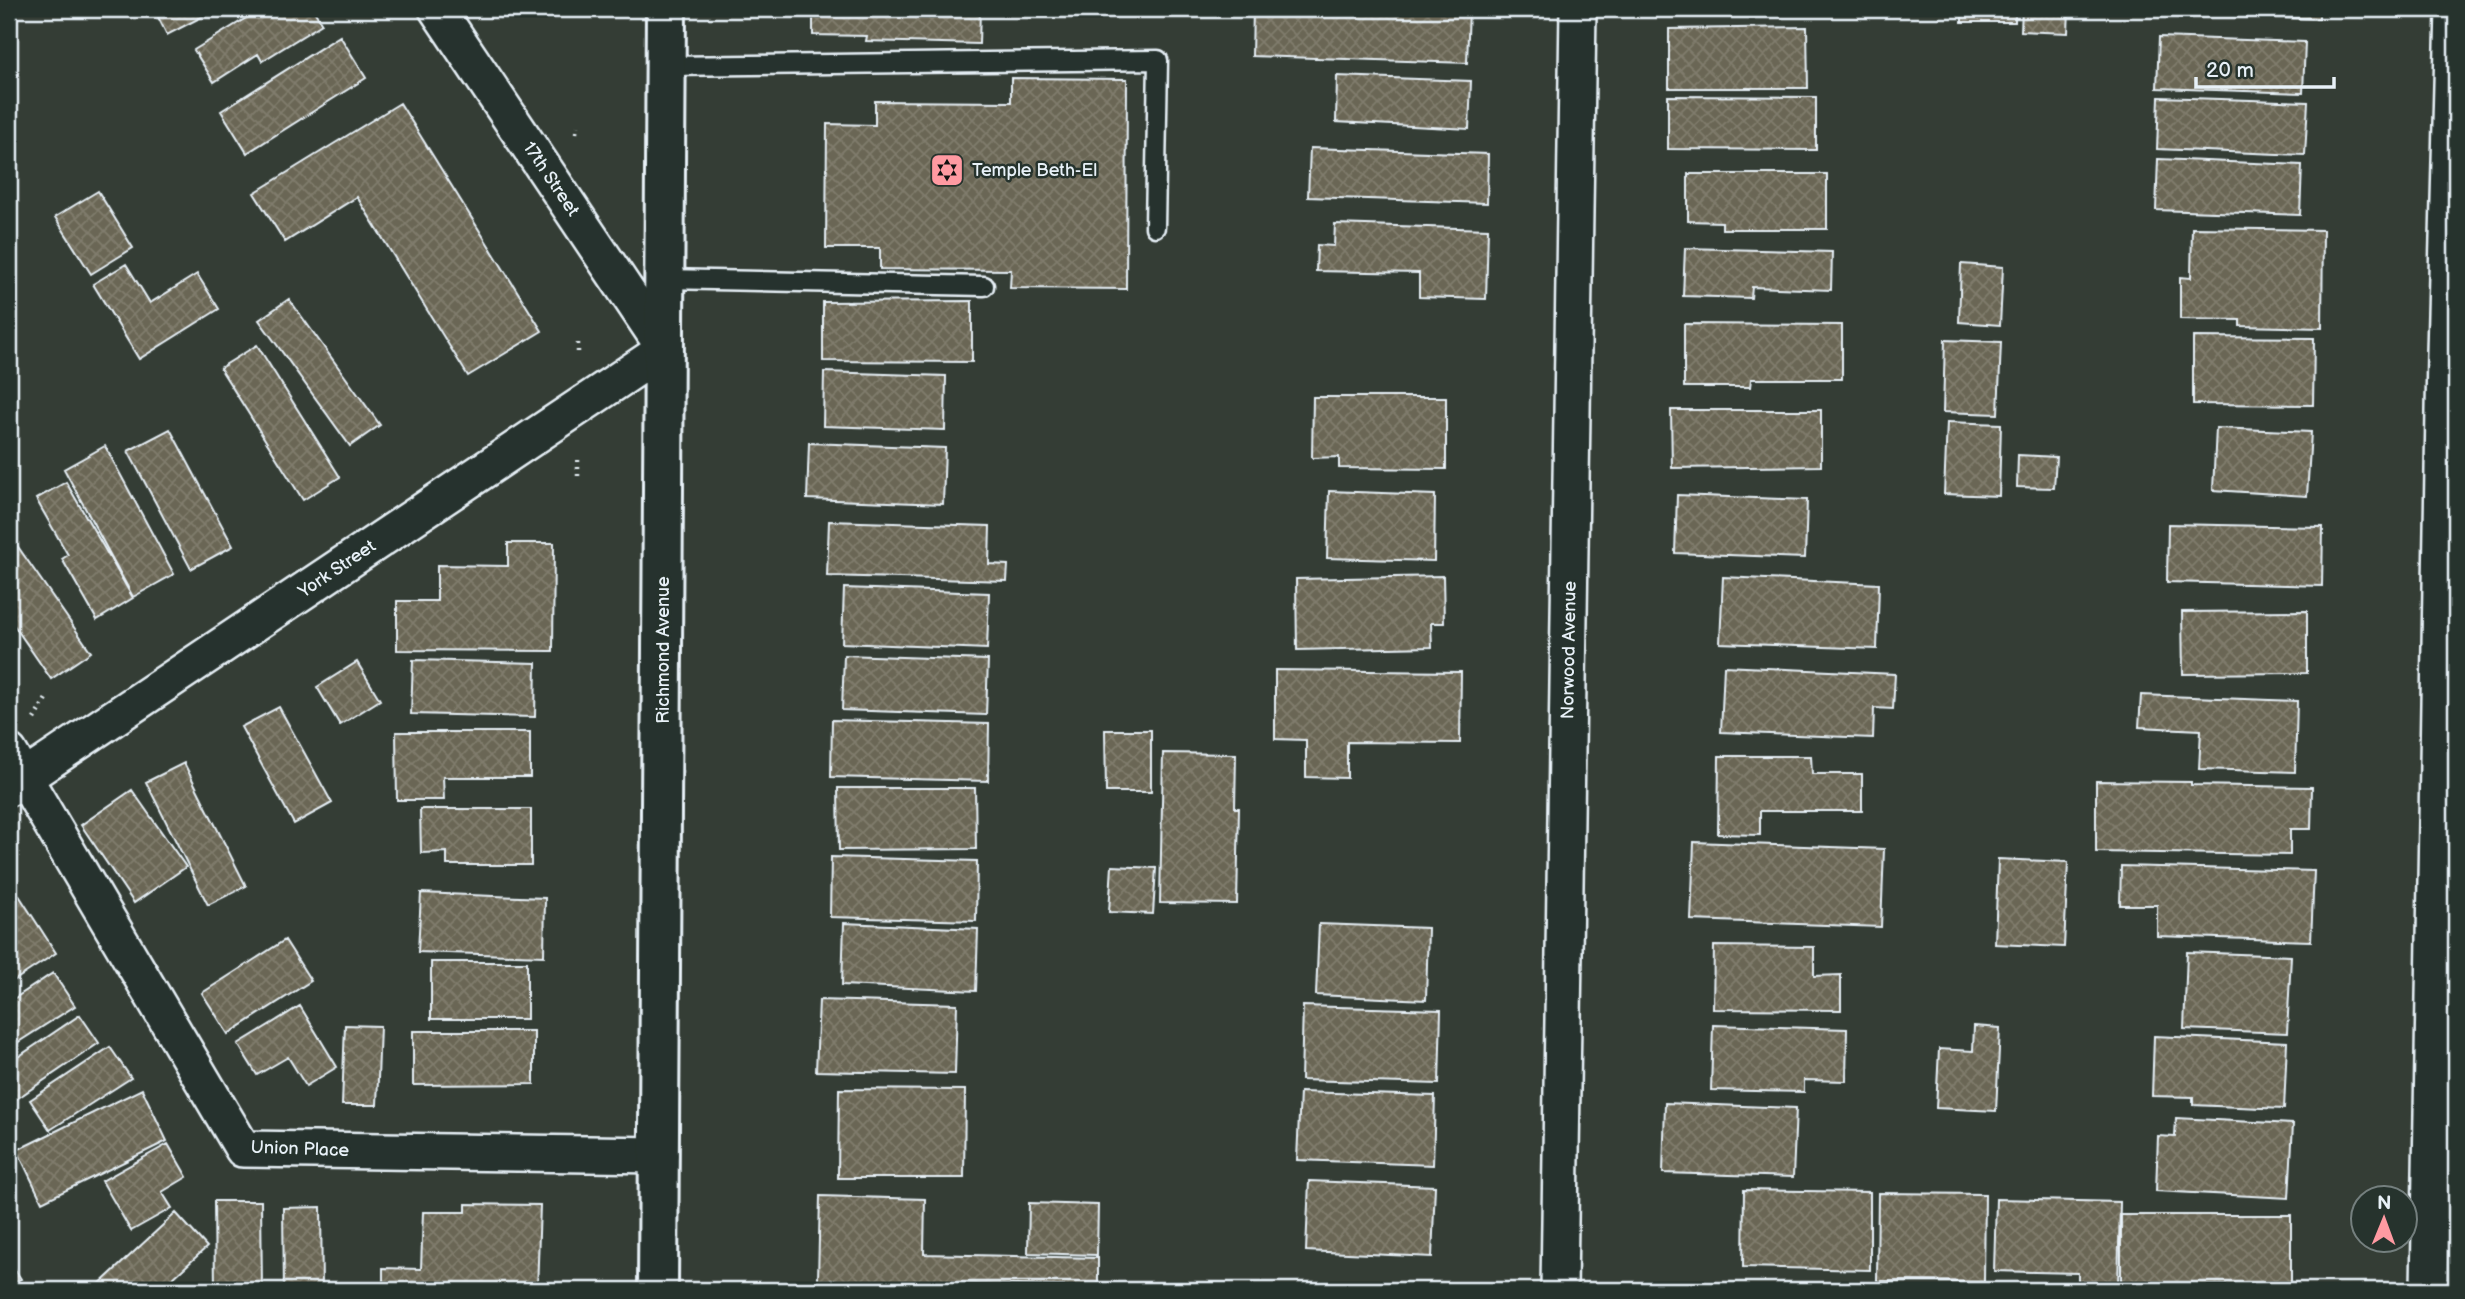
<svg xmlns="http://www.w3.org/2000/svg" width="2465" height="1299" font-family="'Balsamiq Sans',sans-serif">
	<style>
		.building { fill: url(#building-cross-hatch); stroke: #e8f1f8; stroke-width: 2 }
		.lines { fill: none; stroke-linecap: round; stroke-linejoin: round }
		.lane-casing { stroke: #e8f1f8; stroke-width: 23 }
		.street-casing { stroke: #e8f1f8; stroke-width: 40 }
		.secondary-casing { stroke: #e8f1f8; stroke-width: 44 }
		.path { stroke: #e8f1f8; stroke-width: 4.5; stroke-dasharray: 2 5; stroke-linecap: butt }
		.lane { stroke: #26332d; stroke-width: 18 }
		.street { stroke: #26332d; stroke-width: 35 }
		.secondary { stroke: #26332d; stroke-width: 38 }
		.labels { text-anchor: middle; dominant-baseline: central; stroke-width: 5; stroke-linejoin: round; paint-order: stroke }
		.poi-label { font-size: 18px; fill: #e8f1f8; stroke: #26332d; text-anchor: start }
		.street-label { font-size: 18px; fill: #e8f1f8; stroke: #26332d }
	</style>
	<defs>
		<pattern id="building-cross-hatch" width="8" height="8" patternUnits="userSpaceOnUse" patternTransform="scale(1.75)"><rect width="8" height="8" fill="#6b6654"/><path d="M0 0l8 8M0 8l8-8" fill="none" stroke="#807c6d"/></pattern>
	</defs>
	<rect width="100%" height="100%" fill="#343d35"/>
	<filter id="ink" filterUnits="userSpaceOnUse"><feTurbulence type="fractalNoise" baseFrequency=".0143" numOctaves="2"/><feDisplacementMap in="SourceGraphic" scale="14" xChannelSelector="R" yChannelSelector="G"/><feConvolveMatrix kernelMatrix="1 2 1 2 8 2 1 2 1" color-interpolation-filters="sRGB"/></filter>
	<g filter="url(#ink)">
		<path class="building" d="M154 9H217L167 35Z
			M261 9H313L322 24 262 61 258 54 214 82 194 50Z
			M813 9H980L979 44 866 41 867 36 813 35Z
			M1253 9H1469L1467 63 1252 56Z
			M1962 9H2015V22H1962Z
			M2022 9H2069L2068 33 2021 31Z
			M2195 9H2319V19L2195 15Z
			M1807 27 1808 88H1669V29Z
			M340 36 366 78 247 153 221 111Z
			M2159 37 2305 42 2303 93 2157 88Z
			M1337 76 1471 81 1469 129 1336 122Z
			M1011 78 1127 79 1126 289 1010 288 1011 270 880 269V248H826L827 124 875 125V101L1011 102Z
			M1668 96 1816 97V150L1668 149Z
			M2159 97 2308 102 2305 155 2157 149Z
			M400 103 542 331 468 376 357 197 285 242 254 193Z
			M1310 148 1488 154 1487 203 1308 197Z
			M2158 159 2302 165 2300 215 2156 210Z
			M1688 174H1827V229H1722V222L1688 221Z
			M98 191 133 248 91 274 55 217Z
			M1335 224 1488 229 1486 299 1419 297V273L1316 271 1317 245 1334 246Z
			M2192 228 2323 230 2322 328 2240 326V320L2180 319V277L2191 278Z
			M1685 248 1832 252 1831 290 1752 287 1751 298 1683 296Z
			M126 264 150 303 197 274 219 309 139 359 93 284Z
			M1961 264 2003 267 2000 325 1959 322Z
			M289 299 380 425 350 446 259 320Z
			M972 301V362L823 361V302Z
			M1684 324 1842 325V379H1751L1750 387H1684Z
			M2193 337 2314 338 2313 405 2193 404Z
			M1945 340 2001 342 1998 414 1943 412Z
			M257 345 340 477 303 500 220 368Z
			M824 372 946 376 945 430 823 426Z
			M1313 397H1446V469L1339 468V457L1312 458Z
			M1671 410H1821V466L1672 468Z
			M1947 422 2001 424 1999 496 1944 494Z
			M2216 428 2311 432 2307 496 2213 490Z
			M170 429 233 546 191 569 128 451Z
			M809 443 945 448 943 504 807 499Z
			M105 446 174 574 133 597 64 469Z
			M2018 455 2056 457 2054 488 2017 487Z
			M66 482 133 598 97 620 62 559 68 555 36 499Z
			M1329 491 1435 495 1434 561 1327 558Z
			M1677 495 1807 500 1805 558 1675 553Z
			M829 521 990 526 989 564 1008 565 1007 581 827 576Z
			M2168 524 2323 527 2322 586 2167 582Z
			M14 541 91 652 51 679 9 618V545Z
			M508 543H554L553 651 397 650V601H437V565L508 566Z
			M1443 576 1444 623H1431L1432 647 1297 650 1296 579Z
			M1723 577 1879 584 1877 649 1720 643Z
			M844 588 989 593 987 649 842 643Z
			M2307 611V673L2183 674 2182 612Z
			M844 655 988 660 986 715 842 710Z
			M413 660 536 663 535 717 411 714Z
			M357 662 380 700 340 725 317 687Z
			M1724 666 1895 674 1893 709 1874 708 1873 738 1721 732Z
			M1275 670 1461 672 1460 743 1347 742V778L1306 777V740L1275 739Z
			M2141 695 2297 701 2295 772 2199 769 2201 730 2139 727Z
			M279 707 332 803 294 824 241 727Z
			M832 720 989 724 988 781 831 777Z
			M1105 730H1151V792H1106Z
			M396 732H530V777H443L444 800H397Z
			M1163 753 1236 754 1235 808H1239L1237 904 1160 903Z
			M1719 756H1811L1812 774H1862V811H1760V835L1718 834Z
			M184 763 246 886 208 905 146 782Z
			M2096 781 2191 782V785L2312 787 2311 829H2290V855L2096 852Z
			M838 788H975L976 849 839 850Z
			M132 790 186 867 134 903 81 825Z
			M420 809H531V865H447V852L421 853Z
			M1694 842 1884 849 1881 927 1691 920Z
			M831 857 977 861 976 921 830 917Z
			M1998 859 2068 862 2064 947 1995 944Z
			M1112 866 1156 868 1153 914 1109 912Z
			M2121 866 2314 871 2311 941 2157 936V905H2120Z
			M11 883 56 953 9 984V884Z
			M421 893 545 898 544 956 418 952Z
			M844 923 978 929 976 991 842 985Z
			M1319 924 1428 928 1426 1000 1316 995Z
			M285 940 311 981 228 1034 202 993Z
			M1714 946 1814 947V976L1841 975V1010L1713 1009Z
			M2187 952 2291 956 2287 1033 2184 1029Z
			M431 962H527V1019H431Z
			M53 973 75 1006 9 1048V1002Z
			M819 1000 957 1004 955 1074 816 1071Z
			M300 1006 337 1067 306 1086 288 1057 257 1075 238 1044Z
			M1303 1006 1441 1010 1439 1084 1301 1080Z
			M80 1015 99 1043 9 1104V1063Z
			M345 1025 380 1026 377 1105H342Z
			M1713 1025 1847 1029 1846 1081 1804 1080V1092L1711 1090Z
			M1974 1026 2000 1028 1996 1111 1936 1108 1939 1049 1973 1051Z
			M413 1031H534V1084L413 1085Z
			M2154 1036 2287 1042 2284 1109 2193 1105V1097L2152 1096Z
			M110 1047 131 1078 50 1130 30 1100Z
			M142 1089 167 1141 42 1202 17 1150Z
			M839 1089 965 1090 964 1178H838Z
			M1300 1092 1435 1096 1433 1165 1297 1160Z
			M1665 1103 1796 1108 1793 1177 1663 1173Z
			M2176 1118 2293 1124 2289 1198 2156 1191 2158 1136 2175 1137Z
			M168 1144 187 1177 162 1192 172 1208 131 1231 102 1181Z
			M1309 1181 1435 1186 1432 1257 1306 1251Z
			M1744 1190 1870 1192V1270L1743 1267Z
			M1878 1193 1985 1194 1984 1282 1877 1281Z
			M820 1196 925 1199 924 1254 1098 1258V1287L818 1280Z
			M1996 1199 2120 1202 2118 1288 2078 1287V1273L1994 1271Z
			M214 1201H261L262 1290H215Z
			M1029 1203 1098 1205 1097 1255 1028 1253Z
			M466 1204 540 1205 537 1290H383V1268L421 1269 423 1212H466Z
			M321 1207 322 1290H284L283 1208Z
			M176 1213 207 1247 160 1290H99L96 1287Z
			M2121 1215H2291V1285H2121Z
			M9 1261 21 1279 9 1287Z"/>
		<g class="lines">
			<g class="lane-casing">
				<path id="lane" d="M666 66 1158 60 1155 227
					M665 279 984 286"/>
			</g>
			<g class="street-casing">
				<path id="street" d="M9 752 243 1149 660 1155
					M9 788 665 349 437 9
					M1559 1290 1578 9
					M2429 1290 2445 353 2454 9"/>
			</g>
			<g class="secondary-casing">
				<path id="secondary" d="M658 1290 666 9"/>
			</g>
			<path class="path" d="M576 133 577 126
				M578 343V356
				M578 476V459
				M34 719 47 697
				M9 860 11 855"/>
			<use href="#lane" class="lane"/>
			<use href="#street" class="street"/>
			<use href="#secondary" class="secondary"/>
		</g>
	</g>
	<defs>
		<g id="synagogue-square" transform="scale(1.75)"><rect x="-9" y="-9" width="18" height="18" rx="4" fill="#ff9aa2" stroke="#26332d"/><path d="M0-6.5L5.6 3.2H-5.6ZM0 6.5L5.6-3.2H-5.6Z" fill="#111"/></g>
	</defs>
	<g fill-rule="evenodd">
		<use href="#synagogue-square" x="947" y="170"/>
	</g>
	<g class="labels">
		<g class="poi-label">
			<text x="972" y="170">Temple Beth-El</text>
		</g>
		<g class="street-label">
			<text transform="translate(551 179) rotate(56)">17th Street</text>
			<text transform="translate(337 569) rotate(-34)">York Street</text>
			<text transform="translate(663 650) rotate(-90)">Richmond Avenue</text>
			<text transform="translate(1569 650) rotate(-89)">Norwood Avenue</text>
			<text transform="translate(300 1149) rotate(2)">Union Place</text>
		</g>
	</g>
	<rect width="2465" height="1299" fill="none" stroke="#26332d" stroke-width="35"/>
	<rect x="18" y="18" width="2430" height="1264" fill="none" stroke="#e8f1f8" stroke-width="2.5" filter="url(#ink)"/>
	<g transform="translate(2384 1219) rotate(1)"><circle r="33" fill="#26332d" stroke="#747f7e" stroke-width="2"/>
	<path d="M0-5L12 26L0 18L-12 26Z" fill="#ff9aa2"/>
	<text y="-10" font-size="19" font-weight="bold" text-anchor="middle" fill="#e8f1f8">N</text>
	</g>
	<path d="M2196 77v10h138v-10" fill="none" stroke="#e8f1f8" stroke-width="3.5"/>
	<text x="2206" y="77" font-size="21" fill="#e8f1f8" stroke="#26332d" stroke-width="5" paint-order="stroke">20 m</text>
</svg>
